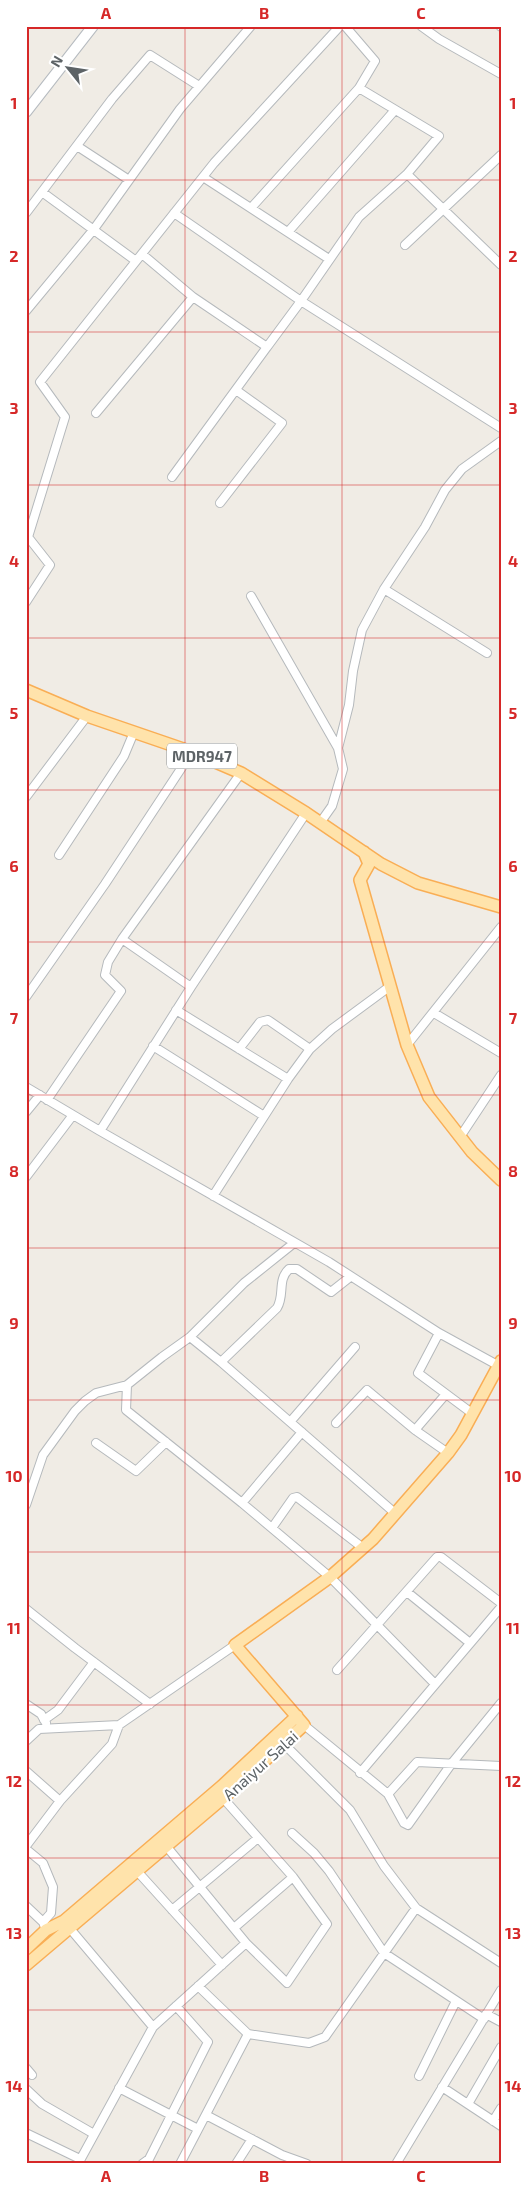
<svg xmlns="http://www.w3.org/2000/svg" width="527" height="2190" font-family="'Exo 2',sans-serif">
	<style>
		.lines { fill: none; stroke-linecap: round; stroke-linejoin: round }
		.street-casing { stroke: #b5b9bc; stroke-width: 10 }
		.secondary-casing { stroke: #b6bbc0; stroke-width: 12 }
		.primary-casing { stroke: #f9ae55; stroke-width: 14 }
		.street { stroke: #fff; stroke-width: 8 }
		.secondary { stroke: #fff; stroke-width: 10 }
		.primary { stroke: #ffe3ab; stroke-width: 11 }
		.grid { fill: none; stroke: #d62828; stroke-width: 1; stroke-opacity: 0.55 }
		.labels { text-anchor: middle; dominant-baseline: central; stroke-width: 4.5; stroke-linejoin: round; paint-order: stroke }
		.shield { fill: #fff; stroke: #8e9294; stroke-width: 1 }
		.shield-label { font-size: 15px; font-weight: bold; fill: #5d6366 }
		.street-label { font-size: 16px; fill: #5d6366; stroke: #fff }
		.neatline { fill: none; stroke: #d62828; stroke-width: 2 }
		.grid-label { font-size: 16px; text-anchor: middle; font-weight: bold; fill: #d62828 }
	</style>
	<rect width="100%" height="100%" fill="#f0ece5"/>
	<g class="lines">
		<g class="street-casing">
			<path id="street" d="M421 26 439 39 501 74
				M500 26 501 27
				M359 88 439 136 407 174 501 265
				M77 146 129 180
				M407 174 359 217 301 301 501 428
				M203 177 329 259
				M42 192 136 261
				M251 208 359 88 375 61 345 26
				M26 213 112 99 150 55 199 86
				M288 232 395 110
				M405 245 501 155
				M142 254 193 297
				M26 311 94 229 180 109 251 26
				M96 413 193 297 267 347 301 301 174 213
				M172 477 267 347
				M220 503 282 423 236 390
				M384 589 487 653
				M251 596 338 748
				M26 602 50 565 28 537 65 417 40 382 214 163 340 26
				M26 797 87 716
				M306 813 191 987 100 1131 329 1262 439 1333 501 1367
				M320 823 332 806 343 769 338 748 349 705 353 671 362 630 384 589 425 527 445 490 462 469 501 441
				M59 855 124 756 134 732
				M191 987 122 939 241 773
				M26 997 105 884 192 752
				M176 1010 288 1079
				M434 1013 501 1053
				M407 1045 501 927
				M153 1046 264 1116
				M239 1049 260 1022 268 1020 310 1049
				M26 1087 100 1131
				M47 1100 121 991 105 975 108 962 122 939
				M26 1112 40 1095
				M460 1137 501 1075
				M26 1177 73 1115
				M213 1196 288 1079 310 1049 332 1029 389 987
				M439 1333 418 1373 473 1414
				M190 1337 221 1362 396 1514
				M221 1362 277 1308C285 1295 277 1280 289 1269H297L331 1292 350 1277
				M127 1385 126 1410 242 1503 330 1577 435 1684
				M290 1422 355 1347
				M336 1423 367 1390 415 1430 448 1453
				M415 1430 446 1394
				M96 1443 136 1471 166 1442
				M242 1503 302 1432
				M26 1505 43 1455 75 1411 85 1401 96 1393 127 1385 162 1357 190 1337 244 1283 294 1243
				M272 1528 293 1498 297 1497 363 1548
				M407 1592 470 1643
				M26 1609 75 1648 150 1704
				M337 1670 437 1557H441L501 1603
				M26 1704 41 1714 46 1723
				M44 1720 58 1710 94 1662
				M304 1725 388 1794 417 1762 501 1766
				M26 1741 39 1729 119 1725 235 1645
				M284 1744 350 1810 384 1866 416 1908 501 1963
				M26 1771 60 1801
				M360 1773 501 1607
				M388 1794 404 1823 408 1825 452 1763 501 1703
				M223 1798 293 1877 327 1924 287 1983 246 1943
				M292 1833 314 1853 329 1871 384 1953 484 2019
				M26 1846 60 1801 112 1744 119 1725
				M26 1849 43 1863 53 1887 51 1913 43 1922 46 1930
				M137 1871 222 1965
				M26 1906 43 1922
				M172 1910 258 1838
				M67 1925 153 2027
				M234 1928 293 1877
				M198 1986 248 2034
				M486 2014 501 2022
				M26 2068 32 2075
				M419 2076 456 2001
				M442 2087 501 2126
				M119 2088 198 2129
				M26 2089 42 2104 94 2134
				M468 2104 501 2047
				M206 2115 282 2155 307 2164
				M493 2121 501 2108
				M26 2133 80 2159
				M78 2164 153 2027 246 1943 167 1847
				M142 2164 149 2159 208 2042 176 2006
				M180 2164 248 2034 309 2043 325 2037 416 1908
				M236 2164 252 2139
				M396 2164 501 1990"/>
		</g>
		<g class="secondary-casing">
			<path id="secondary" d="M26 112 93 26"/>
		</g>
		<g class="primary-casing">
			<path id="primary" d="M26 690 87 716 192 752 241 773 306 813 381 864 418 883 501 907
				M364 852 369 864 360 880 407 1045 429 1097 472 1152 501 1180
				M26 1949 46 1930 64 1921 222 1786 297 1716
				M26 1965 223 1798 304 1725 235 1645 330 1577 373 1539 448 1453 461 1435 501 1361"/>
		</g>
		<use href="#street" class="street"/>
		<use href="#secondary" class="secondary"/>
		<use href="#primary" class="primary"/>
	</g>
	<path class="grid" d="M185 26V2164M342 26V2164M26 180H501M26 332H501M26 485H501M26 638H501M26 790H501M26 942H501M26 1095H501M26 1248H501M26 1400H501M26 1552H501M26 1705H501M26 1858H501M26 2010H501"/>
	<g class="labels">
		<rect class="shield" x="167" y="743.5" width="70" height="25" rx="4"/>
		<g class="shield-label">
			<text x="202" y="756">MDR947</text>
		</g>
		<g class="street-label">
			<text transform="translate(260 1765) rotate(-42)">Anaiyur Salai</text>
		</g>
	</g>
	<rect width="527" height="2190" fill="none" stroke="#ffffff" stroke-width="55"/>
	<g transform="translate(68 68) rotate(300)" stroke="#ffffff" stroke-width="4" paint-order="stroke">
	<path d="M0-4L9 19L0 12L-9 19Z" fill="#5d6366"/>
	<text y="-8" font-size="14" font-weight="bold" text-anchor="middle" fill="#5d6366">N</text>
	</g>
	<rect x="28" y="28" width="472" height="2134" class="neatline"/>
	<g class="grid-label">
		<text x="106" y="19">A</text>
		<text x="264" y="19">B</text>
		<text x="421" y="19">C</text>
		<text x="14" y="109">1</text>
		<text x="513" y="109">1</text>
		<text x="14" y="262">2</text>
		<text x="513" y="262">2</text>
		<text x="14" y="414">3</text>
		<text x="513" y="414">3</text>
		<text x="14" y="567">4</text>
		<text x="513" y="567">4</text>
		<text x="14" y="719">5</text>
		<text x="513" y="719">5</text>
		<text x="14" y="872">6</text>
		<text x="513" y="872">6</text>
		<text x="14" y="1024">7</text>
		<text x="513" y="1024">7</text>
		<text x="14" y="1177">8</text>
		<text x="513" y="1177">8</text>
		<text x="14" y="1329">9</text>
		<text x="513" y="1329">9</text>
		<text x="14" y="1482">10</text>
		<text x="513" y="1482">10</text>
		<text x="14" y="1634">11</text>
		<text x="513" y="1634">11</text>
		<text x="14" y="1787">12</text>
		<text x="513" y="1787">12</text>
		<text x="14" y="1939">13</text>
		<text x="513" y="1939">13</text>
		<text x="14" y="2092">14</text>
		<text x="513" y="2092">14</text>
		<text x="106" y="2182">A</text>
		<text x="264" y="2182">B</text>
		<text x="421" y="2182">C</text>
	</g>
</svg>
